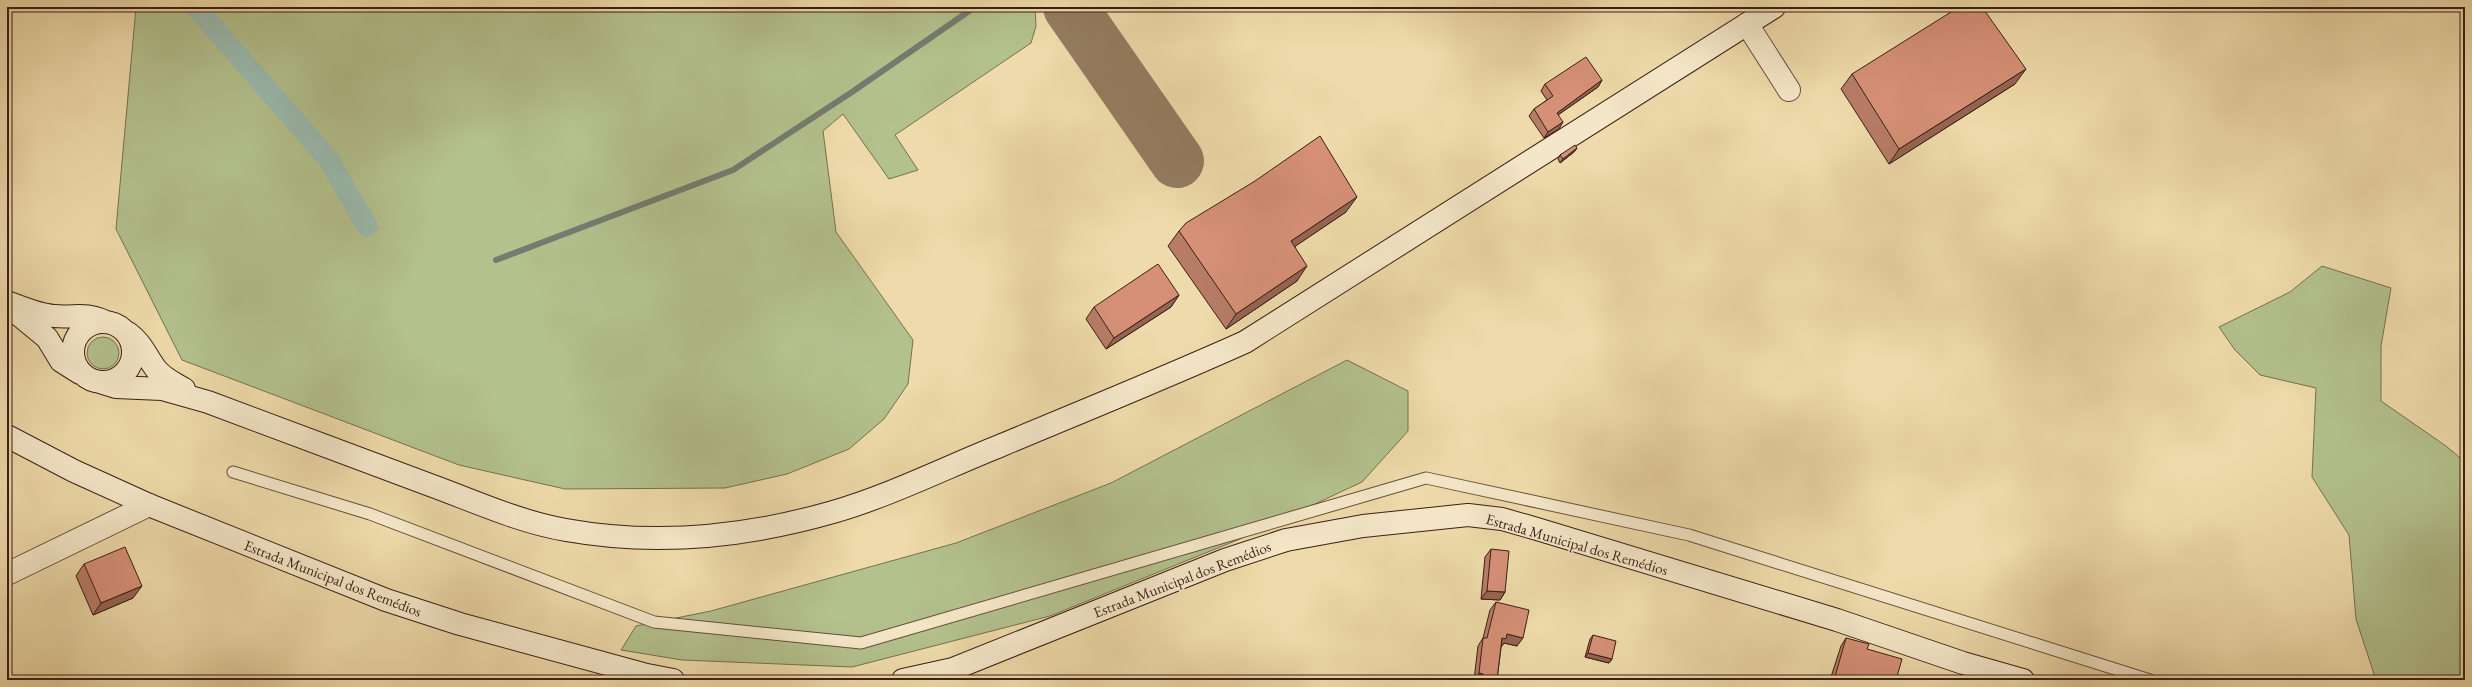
<svg xmlns="http://www.w3.org/2000/svg" width="2472" height="687" font-family="'EB Garamond',serif">
	<style>
		.green { fill: #b3c18d; stroke: #767050 }
		.lines { fill: none; stroke-linecap: round; stroke-linejoin: round }
		.stream { stroke: #747c70; stroke-width: 6 }
		.canal { stroke: #9abaae; stroke-width: 21 }
		.taxiway { stroke: #947c5f; stroke-width: 54 }
		.lane-casing { stroke: #674e3a; stroke-width: 13 }
		.street-casing { stroke: #674e3a; stroke-width: 24 }
		.secondary-casing { stroke: #3a1f14; stroke-width: 24 }
		.lane { stroke: #f4e7c8; stroke-width: 11 }
		.street { stroke: #f4e7c8; stroke-width: 22 }
		.secondary { stroke: #f4e7c8; stroke-width: 22 }
		.wall { fill: #b77c66; stroke: #3a1f14 }
		.shaded-wall { fill: #956553; stroke: #3a1f14 }
		.building { fill: #d59077; stroke: #3a1f14 }
		.labels { text-anchor: middle; dominant-baseline: central; stroke-width: 3; stroke-linejoin: round; paint-order: stroke }
		.street-label { font-size: 15px; fill: #3a1f14; stroke: #f4e7c8 }
	</style>
	<rect width="100%" height="100%" fill="#eedaaa"/>
	<filter id="stains"><feTurbulence type="fractalNoise" baseFrequency=".005" numOctaves="4"/><feColorMatrix values="0 0 0 0 .2 0 0 0 0 .09 0 0 0 0 .02 0 0 0 .5 -.17"/></filter>
	<radialGradient id="worn" r=".72"><stop offset=".6" stop-color="#630" stop-opacity="0"/><stop offset="1" stop-color="#630" stop-opacity=".3"/></radialGradient>
	<path class="green" d="M136 7H1035L1036 26 1031 43 895 135 918 170 889 179 843 114 823 131 836 232 913 340 908 384 884 419 849 449 787 474 725 488 565 489 459 465 182 360 116 229Z
		M2322 266 2391 288 2381 346V401L2446 446 2465 462V680H2376L2356 619 2349 535 2312 477 2316 388 2260 375 2235 350 2219 327 2290 292Z
		M87 353a16 16 0 1 1 32 0a16 16 0 1 1-32 0Z
		M1347 360 1408 391V431L1362 482 1240 539 1050 616 852 667 682 660 621 650 636 626 711 611 956 543 1111 483Z"/>
	<g class="lines">
		<path class="stream" d="M496 260 733 170 852 92 975 7"/>
		<path class="canal" d="M196 7 329 160 367 226"/>
		<path class="taxiway" d="M1070 7 1177 161"/>
		<g class="lane-casing">
			<path id="lane" d="M233 472 370 514 654 622 861 643 1426 478 1689 535 2150 680"/>
		</g>
		<g class="street-casing">
			<path id="street" d="M1747 24 1789 90
				M7 574 149 505"/>
		</g>
		<g class="secondary-casing">
			<path id="secondary" d="M7 302C23 308 38 315 54 316 76 318 84 312 106 322
				M13 310 47 338 61 361 80 373
				M73 352a30 30 0 1 1 60 0a30 30 0 1 1-60 0Z
				M128 333C142 343 146 356 156 369 164 379 174 383 184 389
				M100 382 116 387 162 389 208 402C282 430 356 457 430 485 474 501 519 522 566 530 655 546 746 537 833 512 889 496 947 467 1002 445 1083 411 1165 378 1245 342L1774 7
				M7 436 74 471 149 505 386 600 460 624 647 675 673 680
				M903 680 953 669 1225 560 1286 540 1363 526 1468 515 1502 519 1537 529 1837 620 1963 663 2023 680"/>
		</g>
		<use href="#lane" class="lane"/>
		<use href="#street" class="street"/>
		<use href="#secondary" class="secondary"/>
	</g>
	<path class="wall" d="M1852 74 2015 84 1889 164 1841 89Z
		M1602 80 1598 87 1558 115 1559 129 1544 138 1529 116 1534 109 1547 100 1541 91 1545 84Z
		M1577 148 1574 152 1560 163 1558 159 1560 155Z
		M1346 212 1295 246 1297 281 1226 329 1168 246 1179 231Z
		M1179 295 1171 307 1106 349 1086 319 1094 307Z
		M1491 549 1505 592 1500 600 1481 599 1485 557Z
		M84 564 133 598 93 615 76 576Z
		M1496 602 1517 646 1504 643 1501 647 1497 680H1474L1478 646 1483 638 1490 610Z
		M1593 635 1612 659 1609 663 1585 657 1590 639Z
		M1846 638 1867 649 1896 680H1830L1841 646Z"/>
	<path class="shaded-wall" d="M2026 69 2015 84 1889 164 1899 149Z
		M1602 80 1598 87 1552 119 1557 113Z
		M1563 122 1559 129 1544 138 1548 132Z
		M1577 148 1574 152 1560 163 1563 159Z
		M1357 197 1346 212 1281 256 1291 241Z
		M1307 266 1297 281 1226 329 1236 314Z
		M1179 295 1171 307 1106 349 1114 338Z
		M142 586 133 598 93 615 101 603Z
		M1487 591 1505 592 1500 600 1481 599Z
		M1507 634 1523 638 1517 646 1504 643 1501 647 1502 638Z
		M1588 653 1612 659 1609 663 1585 657Z
		M1479 673 1483 674 1478 680H1475Z"/>
	<path class="building" d="M1959 7H1982L2026 69 1899 149 1852 74Z
		M1586 57 1602 80 1557 113 1563 122 1548 132 1534 109 1553 96 1545 84Z
		M1320 136 1357 197 1291 241 1307 266 1236 314 1179 231 1186 223 1255 181Z
		M1575 145 1577 148 1563 159 1560 155Z
		M1158 264 1179 295 1114 338 1094 307Z
		M125 547 142 586 101 603 84 564Z
		M1491 549 1509 551 1505 592 1487 591Z
		M1496 602 1529 610 1523 638 1507 634 1506 639 1502 638 1497 680H1482L1483 674 1479 673 1483 638H1487Z
		M1593 635 1616 641 1612 659 1588 653Z
		M1846 638 1869 644 1867 649 1902 659 1896 680H1834Z"/>
	<g class="labels">
		<g class="street-label">
			<text transform="translate(1577 544) rotate(16)">Estrada Municipal dos Remédios</text>
			<text transform="translate(333 578) rotate(21)">Estrada Municipal dos Remédios</text>
			<text transform="translate(1182 579) rotate(-21)">Estrada Municipal dos Remédios</text>
		</g>
	</g>
	<rect width="2472" height="687" fill="none" stroke="#eedaaa" stroke-width="24"/>
	<rect x="8" y="8" width="2456" height="671" fill="none" stroke="#3a1f14" stroke-width="2"/>
	<rect x="12" y="12" width="2448" height="663" fill="none" stroke="#3a1f14"/>
	<rect width="100%" height="100%" filter="url(#stains)"/>
	<rect width="100%" height="100%" fill="url(#worn)"/>
</svg>
